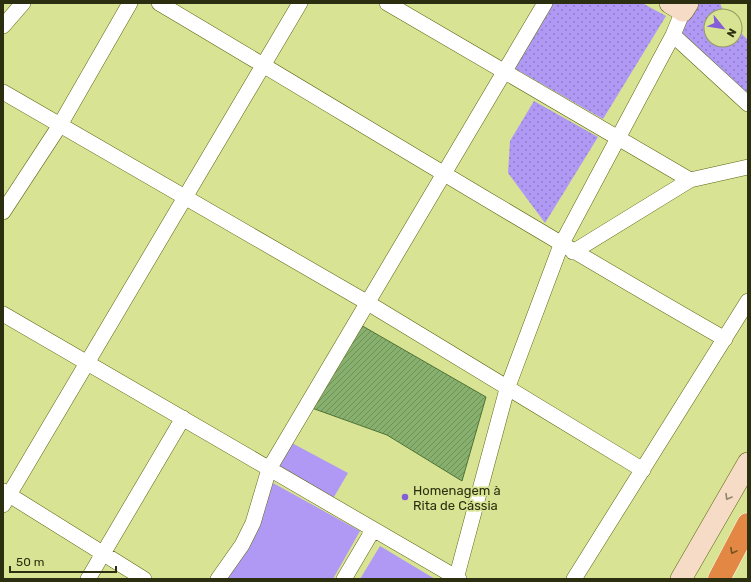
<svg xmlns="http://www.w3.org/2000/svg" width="751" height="582" font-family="Rubik,sans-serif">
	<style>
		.grass { fill: url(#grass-dots) }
		.park { fill: #b099f4 }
		.building { fill: url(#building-hatch); stroke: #4e7435 }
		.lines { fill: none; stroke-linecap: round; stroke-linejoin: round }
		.street-casing { stroke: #5d640f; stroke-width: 16 }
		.secondary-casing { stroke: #5d640f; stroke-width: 22 }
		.highway-casing { stroke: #fff; stroke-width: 23 }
		.street { stroke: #fff; stroke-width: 15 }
		.secondary { stroke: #f6dbc7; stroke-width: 21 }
		.highway { stroke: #e28744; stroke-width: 22 }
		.oneway { stroke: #91856b }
		.oneway2 { stroke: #755224 }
		.poi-dot { fill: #835ed8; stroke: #d9e394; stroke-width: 1.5 }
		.labels { text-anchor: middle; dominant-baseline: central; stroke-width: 3.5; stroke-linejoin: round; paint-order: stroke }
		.poi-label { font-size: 13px; fill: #2c2f0f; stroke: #d9e394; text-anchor: start }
	</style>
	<defs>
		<pattern id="grass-dots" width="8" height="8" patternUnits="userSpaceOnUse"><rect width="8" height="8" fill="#b099f4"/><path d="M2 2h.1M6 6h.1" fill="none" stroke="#8f7dc4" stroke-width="1.8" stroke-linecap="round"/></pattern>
		<pattern id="building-hatch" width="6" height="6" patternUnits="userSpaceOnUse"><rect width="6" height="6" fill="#87b06e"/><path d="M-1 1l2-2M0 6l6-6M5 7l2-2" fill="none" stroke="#6f9059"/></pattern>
	</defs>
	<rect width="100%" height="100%" fill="#d9e394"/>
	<path class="grass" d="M553 3H642L666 16 603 119 514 68Z
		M695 3H720L725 16H711V40H735V27L748 40V95L681 33Z
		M534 101 598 137 545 223 508 173 510 141Z"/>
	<path class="park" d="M290 442 348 473 331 502 272 467Z
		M273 483 360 531 333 579H227L259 525Z
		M380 546 435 579H360Z"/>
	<path class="building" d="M359 324 486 397 462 481 387 435 309 407Z"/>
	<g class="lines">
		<g class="street-casing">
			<path id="street" d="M159 3C348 115 534 230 725 339
				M387 3 690 180
				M3 26 23 3
				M673 35 748 104
				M3 92 368 303 643 470
				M3 212 60 125 130 3
				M573 252 690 180 748 167
				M3 314 459 579
				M3 491 144 579
				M3 505 300 3
				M88 579 183 418
				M218 579 242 545 253 523 269 469 545 3
				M344 579 373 530
				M456 579 507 389 561 245 673 35 683 11
				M574 579 748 301"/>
		</g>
		<g class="secondary-casing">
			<path id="secondary" d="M670 3 683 11 688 3
				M681 579 748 463"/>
		</g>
		<g class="highway-casing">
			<path id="highway" d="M719 579 748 524"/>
		</g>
		<use href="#street" class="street"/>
		<use href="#secondary" class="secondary"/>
		<use href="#highway" class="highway"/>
	</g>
	<defs><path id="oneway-chevron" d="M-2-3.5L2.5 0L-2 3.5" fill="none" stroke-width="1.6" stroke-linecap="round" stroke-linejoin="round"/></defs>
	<use class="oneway" href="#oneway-chevron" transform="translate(728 497) rotate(121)"/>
	<use class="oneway2" href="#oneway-chevron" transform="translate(733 551) rotate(118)"/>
	<circle class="poi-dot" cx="405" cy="497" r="4"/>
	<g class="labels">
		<g class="poi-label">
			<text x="413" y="490">Homenagem à<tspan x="413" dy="15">Rita de Cássia</tspan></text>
		</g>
	</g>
	<rect width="751" height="582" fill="none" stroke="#2c2f0f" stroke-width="8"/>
	<g transform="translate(723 28) rotate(120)"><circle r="19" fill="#d9e394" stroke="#949b5f"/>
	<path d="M0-3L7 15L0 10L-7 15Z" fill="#835ed8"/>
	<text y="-6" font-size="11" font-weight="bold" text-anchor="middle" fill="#2c2f0f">N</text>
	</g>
	<path d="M10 566v6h106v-6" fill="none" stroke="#2c2f0f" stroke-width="2"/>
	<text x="16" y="566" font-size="12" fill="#2c2f0f" stroke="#d9e394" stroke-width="3" paint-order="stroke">50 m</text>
</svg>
